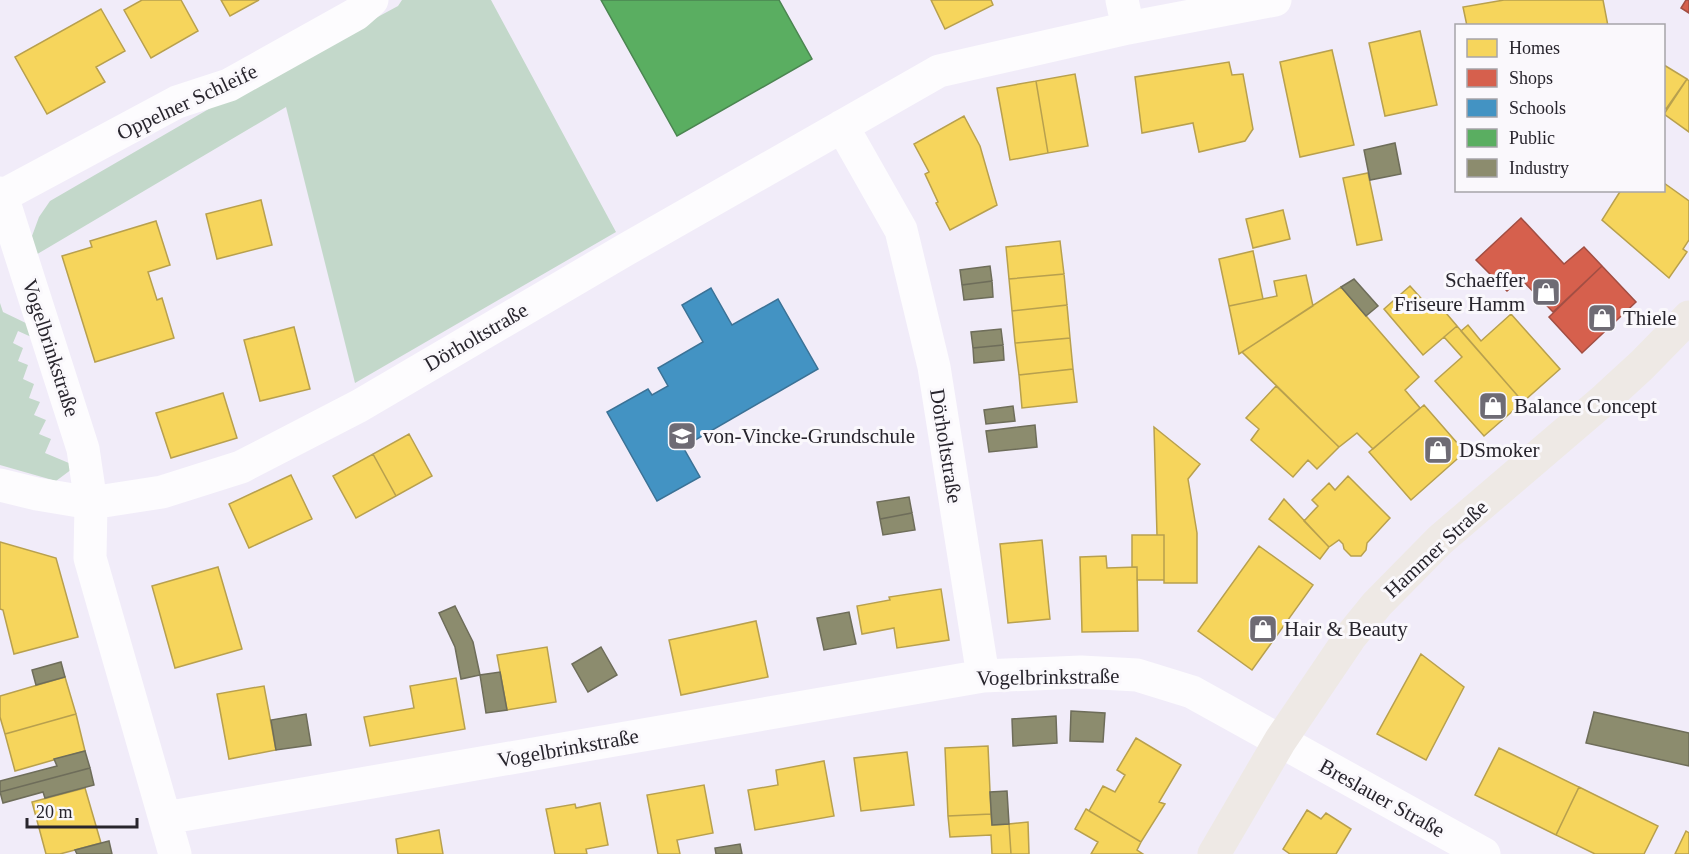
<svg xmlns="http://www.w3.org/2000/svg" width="1689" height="854" font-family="Georgia,serif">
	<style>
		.green { fill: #c3d8ca }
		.homes { fill: #f6d55c; stroke: #b8a04e; stroke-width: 1.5 }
		.shops { fill: #d6604d; stroke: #a24e43; stroke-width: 1.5 }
		.schools { fill: #4393c3; stroke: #3b7296; stroke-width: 1.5 }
		.public { fill: #5aae61; stroke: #4b8551; stroke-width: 1.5 }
		.industry { fill: #8c8c6e; stroke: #6e6d5a; stroke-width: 1.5 }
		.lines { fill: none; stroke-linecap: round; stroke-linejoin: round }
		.minor { stroke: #fdfcfe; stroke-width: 33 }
		.major { stroke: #eee9e5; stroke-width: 33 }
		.labels { text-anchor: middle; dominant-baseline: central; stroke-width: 6; stroke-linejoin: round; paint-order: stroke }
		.street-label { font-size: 21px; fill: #28252d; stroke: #faf8fc }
		.poi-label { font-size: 21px; fill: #28252d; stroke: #faf8fc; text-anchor: start }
	</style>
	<rect width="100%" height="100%" fill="#f1ecf9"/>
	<path class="green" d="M402 0H491L616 232 355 383 286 107 34 256 32 236 39 217 50 201 226 99 398 6Z
		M0 303 3 312 32 326 38 340 18 331 13 343 23 348 18 361 28 365 23 379 34 384 29 398 40 402 34 415 46 420 39 434 51 439 45 453 76 466 56 481 0 465Z"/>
	<path class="homes" d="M142 0H181L198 31 151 58 124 10Z
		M221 0H259L230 16Z
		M931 0H991L993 5 945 29Z
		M1504 0H1603L1608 26H1467L1463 7Z
		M101 9 125 51 96 67 105 82 47 114 15 57Z
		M1420 31 1437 105 1385 116 1369 43Z
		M1332 50 1354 145 1300 157 1280 62Z
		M1229 62 1232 75 1243 74 1253 129 1245 141 1199 152 1193 123 1142 133 1135 77Z
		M1664 65 1687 79 1666 109 1664 107Z
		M1075 74 1088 146 1048 153 1036 81Z
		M1687 79 1689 81V132L1664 114Z
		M1036 81 1048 153 1010 160 997 88Z
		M964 116 980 146 997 205 950 230 936 203 938 202 925 174 929 172 914 144Z
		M1368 173 1382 240 1357 245 1343 178Z
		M1664 183 1689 201V240L1683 249 1687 252 1669 278 1602 220 1621 190H1664Z
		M261 200 272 245 217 259 206 214Z
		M1283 210 1290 239 1253 248 1246 219Z
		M156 221 170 265 148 272 157 300 162 298 174 338 95 362 62 256 92 247 90 241Z
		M1060 241 1064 274 1009 279 1006 247Z
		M1253 251 1263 299 1229 306 1219 259Z
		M1064 274 1067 305 1012 311 1009 279Z
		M1306 275 1313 306 1239 354 1229 306 1277 296 1274 281Z
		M1410 286 1428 306 1435 300 1457 326 1423 355 1384 309Z
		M1341 287 1419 377 1405 390 1420 408 1373 449 1357 433 1339 447 1242 352Z
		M1067 305 1070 338 1015 343 1012 311Z
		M1511 314 1560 369 1523 402 1461 331 1468 325 1481 341Z
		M1457 326 1523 402 1484 436 1435 381 1462 357 1444 337Z
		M294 327 310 389 260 401 244 340Z
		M1070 338 1073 369 1019 375 1015 343Z
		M1073 369 1077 402 1022 408 1019 375Z
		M1276 386 1339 447 1317 469 1308 460 1293 477 1251 440 1259 429 1246 418Z
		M223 393 237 438 171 458 156 413Z
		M1424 405 1465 452 1411 500 1369 452Z
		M1154 427 1200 464 1188 479 1197 533V583H1164V535H1157Z
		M409 434 432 476 396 496 373 454Z
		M373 454 396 496 356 518 333 476Z
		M291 475 312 519 249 548 229 504Z
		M1348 476 1390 518 1367 543 1366 550 1361 556H1351L1344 549 1343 544 1339 540 1329 547 1304 521 1318 506 1312 500 1329 483 1335 490Z
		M1284 499 1329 547 1320 559 1269 519Z
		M1132 535H1164V580H1137V567H1132Z
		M1042 540 1050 619 1008 623 1000 544Z
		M0 542 56 558 78 637 14 654 3 610 0 609Z
		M1259 546 1313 585 1252 670 1198 631Z
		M1106 556 1107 568 1137 567 1138 631 1082 632 1080 557Z
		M218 567 242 649 175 668 152 586Z
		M941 589 949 640 897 648 894 628 862 634 857 606 890 600 889 597Z
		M756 621 768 677 681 695 669 640Z
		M547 647 556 702 507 710 497 655Z
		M1421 654 1464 687 1426 760 1377 734Z
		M65 677 76 714 5 734 0 717V696Z
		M456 678 465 729 370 746 364 717 414 708 410 686Z
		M264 686 276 750 229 759 217 694Z
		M76 714 85 751 15 771 5 734Z
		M1136 738 1181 765 1159 802 1165 804 1141 842 1089 811 1103 786 1115 792 1125 775 1117 770Z
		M988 746 991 814 948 816 945 748Z
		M1499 748 1579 787 1556 835 1475 795Z
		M907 752 914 805 861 811 854 758Z
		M824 761 834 816 755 830 748 790 778 785 776 770Z
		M704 785 713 833 677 840 680 854H658L647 795Z
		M1579 787 1658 826 1644 854H1595L1556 835Z
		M85 788 101 843 60 854H46L32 802Z
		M600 803 608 845 586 849 587 854H555L546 809 575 804 576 808Z
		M1086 809 1141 842 1137 850 1143 854H1091L1098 842 1075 829Z
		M1307 810 1321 819 1326 813 1351 829 1336 854H1290L1283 849Z
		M991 814 992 825 1009 824 1011 854H992L991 835 950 837 948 816Z
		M1028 822 1029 854H1011L1009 824Z
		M439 830 443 854H398L396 839Z
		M1686 831 1689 833V854H1675Z"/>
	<path class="shops" d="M1686 0H1689V13L1681 8Z
		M1521 218 1564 264 1584 247 1602 266 1553 312 1521 279 1507 291 1476 260Z
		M1602 266 1636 302 1582 353 1549 317Z"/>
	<path class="schools" d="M711 288 732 325 778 299 818 369 683 447 700 477 657 501 607 412 648 389 652 395 668 386 658 368 703 342 682 305Z"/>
	<path class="public" d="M601 0H779L812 59 677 136Z"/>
	<path class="industry" d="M1395 143 1401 174 1370 180 1364 150Z
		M990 266 992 281 962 285 960 270Z
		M1354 279 1378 306 1366 316 1341 287Z
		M992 281 993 297 964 300 962 285Z
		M1001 329 1003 345 973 348 971 332Z
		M1003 345 1004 360 974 363 973 348Z
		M1013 406 1015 421 986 424 984 410Z
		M1035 425 1037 447 989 452 986 431Z
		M909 497 912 513 880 519 877 502Z
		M912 513 915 530 883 535 880 519Z
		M455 606 473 642 480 675 461 679 455 647 439 613Z
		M849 612 856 644 824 650 817 618Z
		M601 647 617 675 588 692 572 664Z
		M61 662 65 677 36 685 32 670Z
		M500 672 507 710 486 713 480 675Z
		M1071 711 1105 713 1103 742 1070 741Z
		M1594 712 1689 733V766L1586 743Z
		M306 714 311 745 276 750 271 720Z
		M1056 716 1057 743 1013 746 1012 719Z
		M85 751 90 768 0 792V781L57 766 54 759Z
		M90 768 94 785 45 798 43 792 3 803 0 792Z
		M1007 791 1009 824 992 825 990 792Z
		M109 841 112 854H77L75 850Z
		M740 844 742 854H716L715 848Z"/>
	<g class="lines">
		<path class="minor" d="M1122 0 1128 28
			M842 126 901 230 934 367 983 676
			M0 193 2 196 177 102 229 85 356 14 372 0
			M2 196 83 449 91 503 90 558 175 854
			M0 485 37 494 91 503 162 492 241 467 359 406 625 250 939 71 1128 28 1275 0
			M165 818 983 676 1081 672 1137 675 1192 692 1484 854"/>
		<path class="major" d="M1214 854 1280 741 1351 636 1377 604 1440 540 1605 399 1642 365 1689 317"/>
	</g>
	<defs>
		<g id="shop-square" transform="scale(1.5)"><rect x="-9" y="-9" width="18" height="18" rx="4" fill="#6e6b74" stroke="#faf8fc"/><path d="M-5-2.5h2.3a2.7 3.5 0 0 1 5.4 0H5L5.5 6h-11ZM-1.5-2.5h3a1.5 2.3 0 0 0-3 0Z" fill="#fff"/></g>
		<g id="school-square" transform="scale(1.5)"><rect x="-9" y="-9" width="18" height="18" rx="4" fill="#6e6b74" stroke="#faf8fc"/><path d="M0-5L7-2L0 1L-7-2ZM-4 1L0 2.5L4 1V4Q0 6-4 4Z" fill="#fff"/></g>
	</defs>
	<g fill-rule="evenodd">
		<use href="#shop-square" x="1546" y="292"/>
		<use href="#shop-square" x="1602" y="318"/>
		<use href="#shop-square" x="1493" y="406"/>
		<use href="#school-square" x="682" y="436"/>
		<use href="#shop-square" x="1438" y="450"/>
		<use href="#shop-square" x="1263" y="629"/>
	</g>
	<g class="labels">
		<g class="street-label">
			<text transform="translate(187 102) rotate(-25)">Oppelner Schleife</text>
			<text transform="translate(476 337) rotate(-30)">Dörholtstraße</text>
			<text transform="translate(51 348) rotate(72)">Vogelbrinkstraße</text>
			<text transform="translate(946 446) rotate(81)">Dörholtstraße</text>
			<text transform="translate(1436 549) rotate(-43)">Hammer Straße</text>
			<text transform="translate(1048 677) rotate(-1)">Vogelbrinkstraße</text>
			<text transform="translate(568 748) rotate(-10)">Vogelbrinkstraße</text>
			<text transform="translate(1382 798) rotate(29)">Breslauer Straße</text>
		</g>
		<g class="poi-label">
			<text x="1525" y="280" text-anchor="end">Schaeffer<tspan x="1525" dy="24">Friseure Hamm</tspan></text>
			<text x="1623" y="318">Thiele</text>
			<text x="1514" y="406">Balance Concept</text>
			<text x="703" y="436">von-Vincke-Grundschule</text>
			<text x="1459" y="450">DSmoker</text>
			<text x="1284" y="629">Hair &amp; Beauty</text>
		</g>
	</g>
	<rect x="1455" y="24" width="210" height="168" fill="#faf8fc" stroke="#a6a4a9" stroke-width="1.5"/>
	<rect x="1467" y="39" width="30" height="18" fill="#f6d55c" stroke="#a6a4a9" stroke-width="1.5"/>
	<text x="1509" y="54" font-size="18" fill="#28252d">Homes</text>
	<rect x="1467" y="69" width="30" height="18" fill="#d6604d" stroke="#a6a4a9" stroke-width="1.5"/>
	<text x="1509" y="84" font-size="18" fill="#28252d">Shops</text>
	<rect x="1467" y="99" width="30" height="18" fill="#4393c3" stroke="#a6a4a9" stroke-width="1.5"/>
	<text x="1509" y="114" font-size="18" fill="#28252d">Schools</text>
	<rect x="1467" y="129" width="30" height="18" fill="#5aae61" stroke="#a6a4a9" stroke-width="1.5"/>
	<text x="1509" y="144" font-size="18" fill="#28252d">Public</text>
	<rect x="1467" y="159" width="30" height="18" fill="#8c8c6e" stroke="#a6a4a9" stroke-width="1.5"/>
	<text x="1509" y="174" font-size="18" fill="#28252d">Industry</text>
	<path d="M27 818v9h110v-9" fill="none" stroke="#28252d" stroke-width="3"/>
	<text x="36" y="818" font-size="18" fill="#28252d" stroke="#faf8fc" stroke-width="4.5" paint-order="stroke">20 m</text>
</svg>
